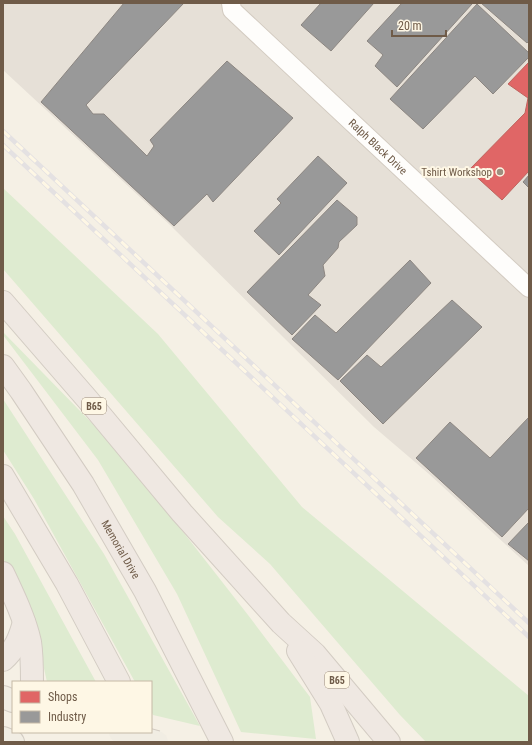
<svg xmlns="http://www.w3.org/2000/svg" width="532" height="745" font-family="'Roboto Condensed',sans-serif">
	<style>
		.industrial { fill: #e6e0d7 }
		.green { fill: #deebd0 }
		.shops { fill: #e06666; stroke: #be635d }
		.industry { fill: #999; stroke: #8c8681 }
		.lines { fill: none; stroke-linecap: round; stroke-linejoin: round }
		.street-casing { stroke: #d3cbc1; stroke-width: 20 }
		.primary-casing { stroke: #d3ccc3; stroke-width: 24 }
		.highway-casing { stroke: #d3ccc3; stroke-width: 24 }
		.street { stroke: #fefdfb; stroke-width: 18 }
		.primary { stroke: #f1ede3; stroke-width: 22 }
		.highway { stroke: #efe8e2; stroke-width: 22 }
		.rail-casing { stroke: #e4e1e2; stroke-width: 4.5 }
		.rail { stroke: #fef7e5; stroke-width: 3; stroke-dasharray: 9; stroke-linecap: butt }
		.primary-bridge-casing { stroke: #d3ccc3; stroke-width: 24; stroke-linecap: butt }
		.primary-bridge { stroke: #f1ede3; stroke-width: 22 }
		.poi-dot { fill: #9e8f7f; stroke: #fef7e5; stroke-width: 1.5 }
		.labels { text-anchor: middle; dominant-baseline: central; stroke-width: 4; stroke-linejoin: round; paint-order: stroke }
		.shield { fill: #fef7e5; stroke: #9a8a77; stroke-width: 1 }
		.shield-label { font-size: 10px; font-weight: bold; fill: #6f5b48 }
		.street-label { font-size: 11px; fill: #6f5b48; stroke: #fef7e5 }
		.poi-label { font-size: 11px; fill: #6f5b48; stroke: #fef7e5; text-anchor: end }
	</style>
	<rect width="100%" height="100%" fill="#f5f0e5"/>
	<path class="industrial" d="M3 3H529V566L429 474 374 427 170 225 3 70Z"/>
	<path class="green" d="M3 188 158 334 302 507 529 696V742H426L400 715 270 564 218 517 3 269Z
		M3 332 123 455 248 615 310 697 316 739 241 732 177 594 98 460 3 335Z
		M3 399 104 554 200 726 153 715 151 711V682H135L34 499 3 450Z
		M3 516 15 534 96 682H47L33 619 3 558Z"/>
	<path class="shops" d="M529 62V171L502 200 469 170 525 113 528 98 508 84Z"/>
	<path class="industry" d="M124 3H184L86 105 93 114H104L147 156 154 146 150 140 227 61 293 118 213 202 207 194 174 226 41 102Z
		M321 3H374L331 51 301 25Z
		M402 3H471L472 4 397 87 375 66 383 55 367 41Z
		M481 3H529V41L527 43Z
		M477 4 529 53V57L493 94 475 76 423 129 390 99Z
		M318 156 347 183 279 255 254 231 281 203 277 199Z
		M529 175V188L523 182Z
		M337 200 357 217V225L339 242 338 248 323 265 325 276 308 295 321 305 292 335 247 292Z
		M410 260 431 283 338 380 292 339 315 315 336 333Z
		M452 300 482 327 383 424 340 381 367 355 381 367Z
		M529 417V508L502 537 416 458 450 422 490 458Z
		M529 522V561L508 544Z"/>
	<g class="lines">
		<g class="street-casing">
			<g id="street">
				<path id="s1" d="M231 3 232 10 529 288"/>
			</g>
		</g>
		<g class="primary-casing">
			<path id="primary" d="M3 697 13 701
				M3 738 13 742"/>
		</g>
		<g class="highway-casing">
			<g id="highway">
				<path d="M3 302 88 400 182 513 281 623 315 654 389 742"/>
				<path id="s2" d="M3 366 21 391 83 484 145 591 222 742"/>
				<path d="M3 476 67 584 119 682"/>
				<path d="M3 573C13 594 25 619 30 642 32 655 32 669 32 682"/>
				<path d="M298 651 331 704 348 742"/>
				<path d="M3 660C15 650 20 637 24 622"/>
			</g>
		</g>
		<use href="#street" class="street"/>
		<use href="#primary" class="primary"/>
		<use href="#highway" class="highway"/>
		<g class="rail-casing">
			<path id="rail" d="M3 131 529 623
				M3 145 529 637"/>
		</g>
		<use href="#rail" class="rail"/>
		<g class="primary-bridge-casing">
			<path id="primary-bridge" d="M120 732 157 742"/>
		</g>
		<use href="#primary-bridge" class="primary-bridge"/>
	</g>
	<circle class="poi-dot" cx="500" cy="172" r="4"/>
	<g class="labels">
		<g class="shield">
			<rect x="82" y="398" width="24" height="16" rx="3"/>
			<rect x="325" y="672" width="24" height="16" rx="3"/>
		</g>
		<g class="shield-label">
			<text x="94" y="406">B65</text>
			<text x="337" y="680">B65</text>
		</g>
		<g class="street-label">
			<text stroke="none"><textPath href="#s1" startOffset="207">Ralph Black Drive</textPath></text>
			<text stroke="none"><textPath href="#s2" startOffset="218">Memorial Drive</textPath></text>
		</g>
		<g class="poi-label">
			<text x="492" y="172">Tshirt Workshop</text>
		</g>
	</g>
	<rect width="532" height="745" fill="none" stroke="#6f5b48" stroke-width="8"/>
	<rect x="12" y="681" width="140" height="52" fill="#fef7e5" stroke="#c5b9a6"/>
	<rect x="20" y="691" width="20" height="12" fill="#e06666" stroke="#c5b9a6"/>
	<text x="48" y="701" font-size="12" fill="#6f5b48">Shops</text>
	<rect x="20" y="711" width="20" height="12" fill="#999999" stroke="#c5b9a6"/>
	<text x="48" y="721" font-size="12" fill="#6f5b48">Industry</text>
	<path d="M392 30v6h54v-6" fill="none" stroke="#6f5b48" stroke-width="2"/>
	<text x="398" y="30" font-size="12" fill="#6f5b48" stroke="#fef7e5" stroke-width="3" paint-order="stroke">20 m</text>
</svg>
